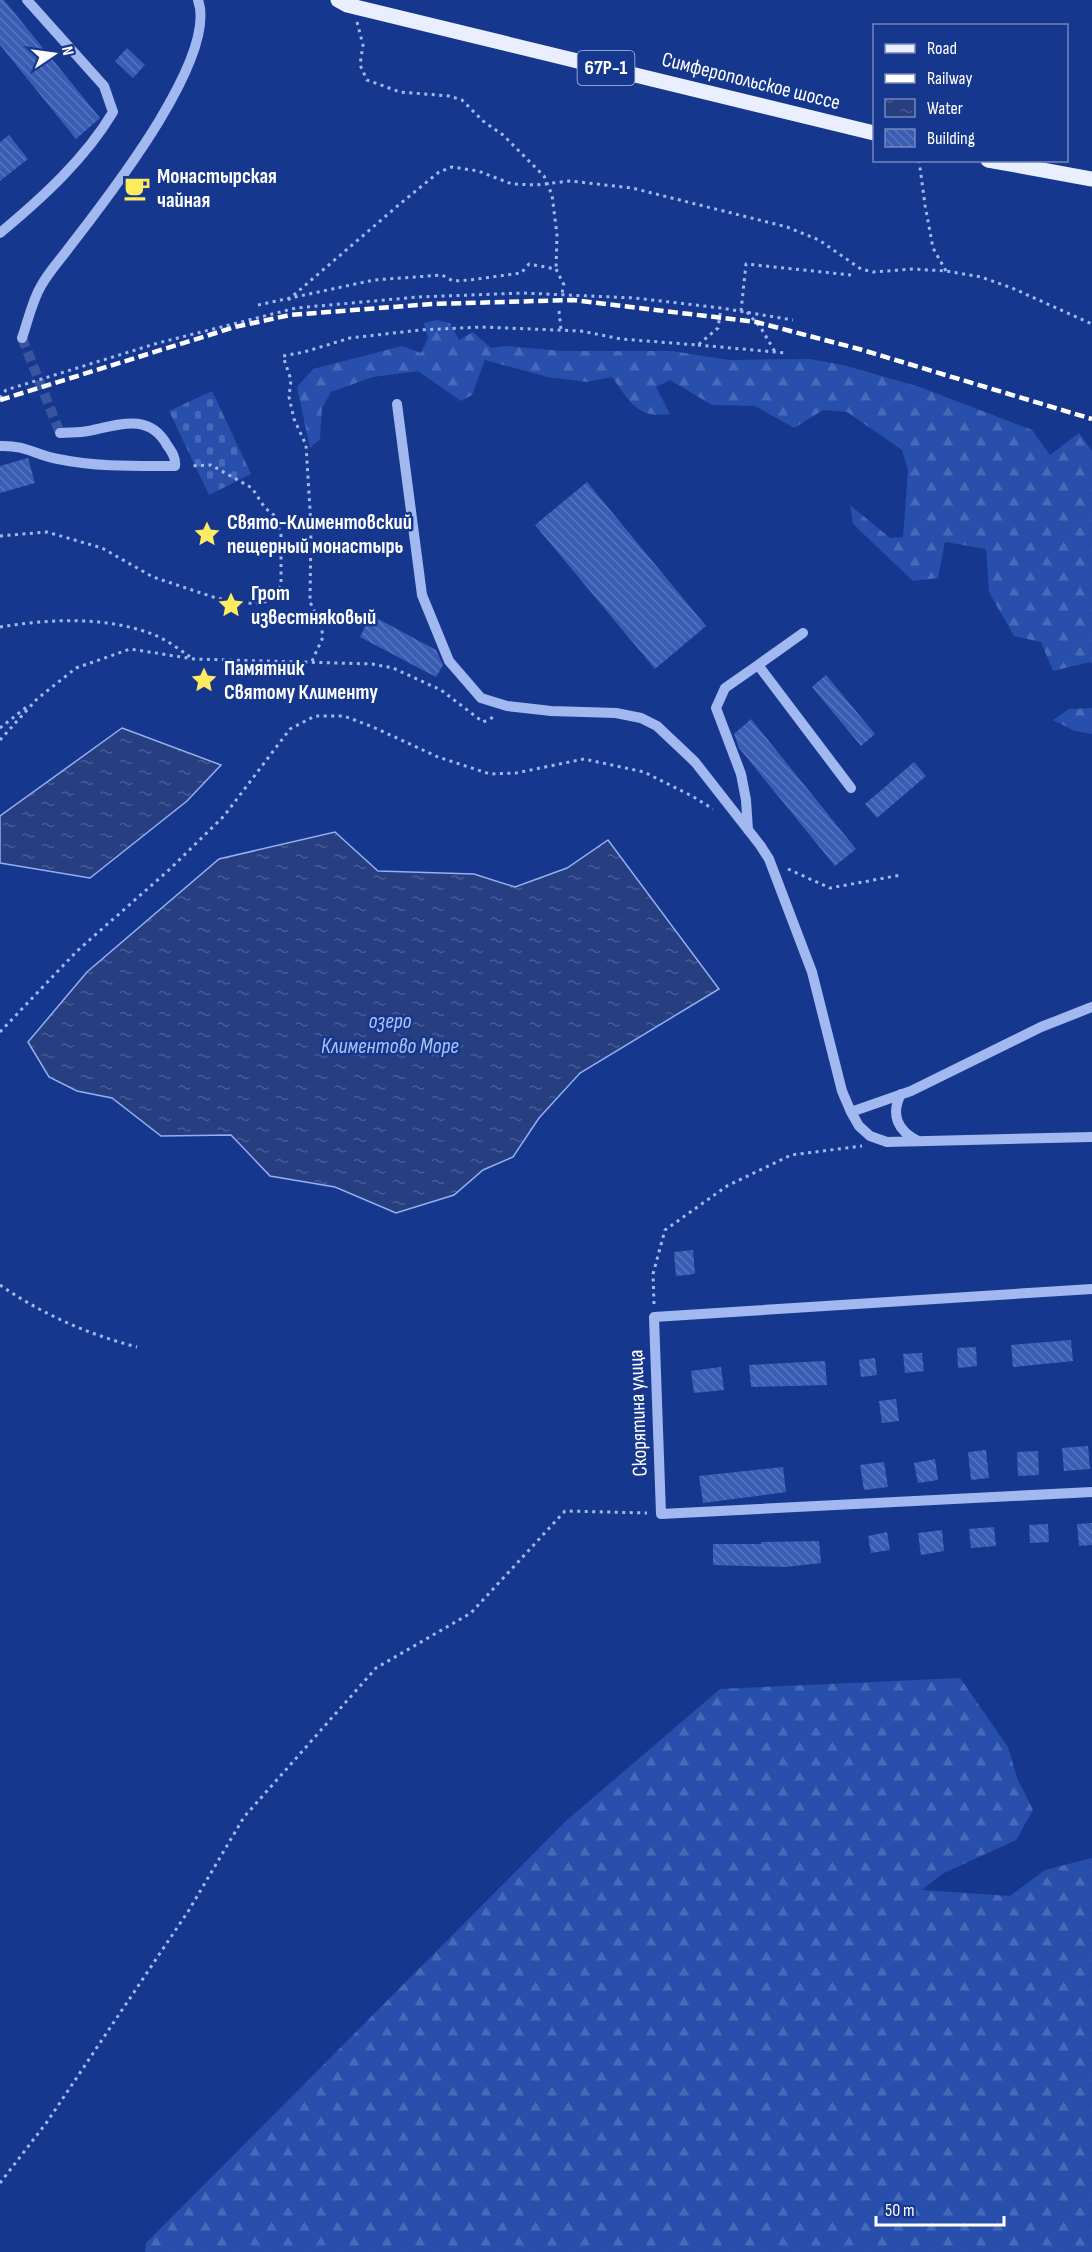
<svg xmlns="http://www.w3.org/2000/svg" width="1092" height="2252" font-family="'Sofia Sans Condensed',sans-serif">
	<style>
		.forest { fill: url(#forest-firs) }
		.cemetery { fill: url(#cemetery-stones) }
		.water { fill: url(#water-ripples); stroke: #94b0f2; stroke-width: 1.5 }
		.building { fill: url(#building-back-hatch) }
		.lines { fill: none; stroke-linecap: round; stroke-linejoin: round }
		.minor-tunnel { stroke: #39559f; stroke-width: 10; stroke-dasharray: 10 5; stroke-linecap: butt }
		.path { stroke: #a1b8f0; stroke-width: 3; stroke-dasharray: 3 4.5; stroke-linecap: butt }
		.minor { stroke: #a1b8f0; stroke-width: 10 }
		.major { stroke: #eaefff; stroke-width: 15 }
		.rail { stroke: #fff; stroke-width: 4.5; stroke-dasharray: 10 4.5; stroke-linecap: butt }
		.labels { text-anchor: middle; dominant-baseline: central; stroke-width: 5; stroke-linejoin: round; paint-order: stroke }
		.shield { fill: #16378e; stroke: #b9c3dd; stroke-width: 1.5 }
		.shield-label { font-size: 20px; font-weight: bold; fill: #fff }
		.street-label { font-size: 21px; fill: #fff; stroke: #16378e }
		.poi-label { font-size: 21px; font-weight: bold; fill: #fff; stroke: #16378e; text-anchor: start }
		.water-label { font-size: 22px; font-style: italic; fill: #adc3f7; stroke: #16378e }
	</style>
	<defs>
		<pattern id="forest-firs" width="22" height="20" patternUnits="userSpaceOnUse" patternTransform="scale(1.5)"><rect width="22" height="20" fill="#284fac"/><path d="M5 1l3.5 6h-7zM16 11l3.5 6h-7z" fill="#4869b8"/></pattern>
		<pattern id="cemetery-stones" width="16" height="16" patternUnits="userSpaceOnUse" patternTransform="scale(1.5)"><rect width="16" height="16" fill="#284fac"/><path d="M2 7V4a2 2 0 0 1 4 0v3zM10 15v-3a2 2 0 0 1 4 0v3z" fill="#4869b8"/></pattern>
		<pattern id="water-ripples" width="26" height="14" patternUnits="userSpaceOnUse" patternTransform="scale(1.5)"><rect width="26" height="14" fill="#273f81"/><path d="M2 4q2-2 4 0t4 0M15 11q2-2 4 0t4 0" fill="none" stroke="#475c94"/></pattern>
		<pattern id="building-back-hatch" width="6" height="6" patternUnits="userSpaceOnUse" patternTransform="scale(1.5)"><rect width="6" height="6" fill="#3a5db4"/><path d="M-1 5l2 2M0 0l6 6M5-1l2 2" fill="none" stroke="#5875bf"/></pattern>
	</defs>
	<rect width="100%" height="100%" fill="#16378e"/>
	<path class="forest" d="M437 320 450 323 459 340 473 332 491 348 505 346 563 351H672L729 360 810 359 843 365 920 387 1032 430 1050 455 1079 433 1092 451V664L1090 662 1053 671 1041 642 1014 636 989 592 986 549 945 542 938 578 913 581 853 524 850 505 890 538 903 537 908 470 902 450 847 412 823 410 794 428 755 406 712 405 670 380 656 387 670 414C636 419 630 401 612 377L587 382 548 377 485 360 472 395 461 401 418 371 373 377 331 392 322 408 320 439 310 448 297 387 313 369 402 346 421 353 428 338 424 323Z
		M1092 708V734L1075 731 1053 720 1069 709Z
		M960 1678 1008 1747 1017 1778 1033 1810 1016 1840 942 1874 922 1890 1010 1896 1045 1870 1092 1858V2252H145L146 2243 567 1820 720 1689Z"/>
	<path class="cemetery" d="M212 391 251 474 209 495 169 411Z"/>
	<path class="water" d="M122 728 221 765 187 801 90 878 0 863V816Z
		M335 832 378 871 474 874 515 887 567 868 608 840 719 989 580 1073 539 1118 513 1157 483 1170 454 1195 396 1213 335 1187 270 1176 231 1135 161 1136 112 1098 77 1091 49 1077 28 1042 87 972 219 859Z"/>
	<path class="building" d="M0 0H4L100 118 76 139 0 45Z
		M127 48 145 65 133 78 115 61Z
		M9 135 28 159 0 181V142Z
		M28 458 35 483 0 493V466Z
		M587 482 706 626 655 669 535 525Z
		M371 615 436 650 443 665 436 677 360 637Z
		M826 675 875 734 861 746 812 687Z
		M751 719 856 849 835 866 739 748 734 734Z
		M914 762 926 776 877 818 865 804Z
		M693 1250 695 1274 676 1276 674 1252Z
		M1071 1340 1073 1361 1013 1367 1011 1345Z
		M976 1347 977 1366 958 1368 957 1348Z
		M922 1353 924 1371 905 1373 903 1354Z
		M875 1358 877 1375 861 1377 859 1360Z
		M825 1361 827 1385 751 1387 749 1365Z
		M721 1367 724 1390 694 1393 691 1371Z
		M896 1399 899 1421 882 1423 879 1401Z
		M1088 1446 1090 1469 1064 1471 1062 1448Z
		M986 1450 989 1478 971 1480 968 1452Z
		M1038 1451 1039 1475 1018 1476 1017 1452Z
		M935 1459 938 1480 918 1483 914 1463Z
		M884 1462 888 1487 864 1490 860 1465Z
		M783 1467 786 1492 703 1503 699 1476Z
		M1092 1523V1545L1079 1546 1077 1524Z
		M1048 1524 1049 1542 1030 1543 1029 1525Z
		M994 1527 996 1546 971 1548 969 1529Z
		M942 1530 944 1551 921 1555 918 1533Z
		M887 1532 890 1550 871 1553 868 1536Z
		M819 1541 821 1563 786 1567 713 1565V1544H761V1542Z"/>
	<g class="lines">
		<path class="minor-tunnel" d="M22 338 60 433"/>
		<path class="path" d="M357 22 363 45 360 65 367 80 400 92 449 96 462 100 483 121 503 135 544 176 552 195 557 235 556 269
			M919 160 925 205 933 248 946 271
			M288 300 401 203 439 172 452 167 478 171 512 184 536 185 570 181 632 188 787 227 819 240 861 269 873 272 913 269 946 271 981 277 1012 288 1092 324
			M258 305 374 280 442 275 453 281 470 280 521 273 529 264 556 269 564 285 562 293
			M559 311 561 330
			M741 311 746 264 851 275
			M747 312 761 328 775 352
			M698 345 786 353
			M0 398 6 390 158 343 296 308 418 297 523 293 635 298 721 308 793 320
			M0 536 47 532 102 548 153 577 216 598 255 604 273 600 281 585V535L275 516 265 508 252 488 211 465 189 466
			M0 627C49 619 105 616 152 634 166 639 180 650 192 658
			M312 661 323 637 321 625 310 602 311 526 306 445 294 419 289 397 291 380 283 356 304 352 350 338 420 330 481 327 581 331 621 339 698 345 718 328 721 308
			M0 728 29 705
			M0 740 37 699 76 668 130 649 194 659 372 664 393 668 441 690 483 722 496 716
			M788 869 830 888 901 875
			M0 1032 77 951 170 869 224 816 290 729 315 716H344L373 727 438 757 490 774 516 773 584 759 644 772 692 796 713 809
			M0 1285C42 1314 87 1334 137 1347
			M654 1304 653 1274 665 1230 727 1186 791 1155 862 1146
			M0 2183 47 2122 189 1910 244 1817 376 1668 471 1613 565 1511 647 1513"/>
		<path class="minor" d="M0 233C42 198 85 159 113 112L104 86 27 0
			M22 338C28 321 32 301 41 286 48 273 59 261 68 249 104 202 219 58 198 0
			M397 404 422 595 449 661 481 698 507 706 551 711 616 713 641 718 657 726 695 762 760 845 769 859 812 972 842 1091 851 1112 859 1126 870 1136 887 1142 1092 1137
			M0 446C26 445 35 455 58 459 96 467 136 466 175 466 176 458 172 452 167 445 149 412 118 425 88 431 79 433 69 432 60 433
			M758 665 803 633
			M748 830 746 800 741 774 716 708 725 688 758 665 851 788
			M901 1094C890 1115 898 1131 918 1141
			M851 1112 911 1091 1041 1027 1092 1007
			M1092 1289 654 1317 661 1514 1092 1492"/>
		<path class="major" d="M338 0 347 5 874 133
			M988 160 1092 179"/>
		<path class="rail" d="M0 400 235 327 290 315 432 304 573 300 756 322 859 349 1092 419"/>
	</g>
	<defs>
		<g id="cafe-bare" transform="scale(2.07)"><path d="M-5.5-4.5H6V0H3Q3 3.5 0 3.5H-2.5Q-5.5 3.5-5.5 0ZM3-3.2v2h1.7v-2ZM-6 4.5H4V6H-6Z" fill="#ffeb60" stroke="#16378e" stroke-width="2.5" paint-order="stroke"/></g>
		<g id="sight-bare" transform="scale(2.07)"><path d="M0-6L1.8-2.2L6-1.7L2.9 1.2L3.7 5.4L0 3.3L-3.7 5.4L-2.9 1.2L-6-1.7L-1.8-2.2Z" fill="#ffeb60" stroke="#16378e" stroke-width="2.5" paint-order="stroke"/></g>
	</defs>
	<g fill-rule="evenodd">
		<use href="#cafe-bare" x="137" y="188"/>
		<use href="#sight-bare" x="207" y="534"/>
		<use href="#sight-bare" x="231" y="605"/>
		<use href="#sight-bare" x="204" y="680"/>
	</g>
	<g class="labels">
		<rect class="shield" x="577.5" y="51" width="57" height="34" rx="4.5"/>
		<g class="shield-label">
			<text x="606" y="68">67Р-1</text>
		</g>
		<g class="street-label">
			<text transform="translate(751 81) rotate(14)">Симферопольское шоссе</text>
			<text transform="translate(638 1413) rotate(-92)">Скорятина улица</text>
		</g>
		<g class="poi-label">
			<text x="157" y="176">Монастырская<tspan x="157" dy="24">чайная</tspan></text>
			<text x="227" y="522">Свято-Климентовский<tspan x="227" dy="24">пещерный монастырь</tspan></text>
			<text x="251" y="593">Грот<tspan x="251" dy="24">известняковый</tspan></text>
			<text x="224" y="668">Памятник<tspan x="224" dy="24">Святому Клименту</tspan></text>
		</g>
		<g class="water-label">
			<text x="390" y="1021">озеро<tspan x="390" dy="25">Климентово Море</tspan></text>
		</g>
	</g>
	<rect x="873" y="24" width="195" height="138" fill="#16378e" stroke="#7387bb" stroke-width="1.5"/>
	<rect x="885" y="44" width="30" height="9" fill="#eaefff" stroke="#7387bb" stroke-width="1.5"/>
	<text x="927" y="54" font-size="18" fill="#ffffff">Road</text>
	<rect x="885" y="74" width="30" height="9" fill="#ffffff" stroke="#7387bb" stroke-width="1.5"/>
	<text x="927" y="84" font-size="18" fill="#ffffff">Railway</text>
	<rect x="885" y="99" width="30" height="18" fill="url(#water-ripples)" stroke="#7387bb" stroke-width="1.5"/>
	<text x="927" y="114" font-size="18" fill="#ffffff">Water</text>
	<rect x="885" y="129" width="30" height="18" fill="url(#building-back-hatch)" stroke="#7387bb" stroke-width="1.5"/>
	<text x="927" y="144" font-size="18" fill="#ffffff">Building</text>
	<g transform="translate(54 54) rotate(77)" stroke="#16378e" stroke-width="4.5" paint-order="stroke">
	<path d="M0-4.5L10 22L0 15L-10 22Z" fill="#ffffff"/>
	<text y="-9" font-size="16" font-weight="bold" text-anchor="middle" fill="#ffffff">N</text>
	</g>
	<path d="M876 2216v9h128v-9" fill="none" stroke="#ffffff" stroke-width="3"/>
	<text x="885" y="2216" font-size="18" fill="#ffffff" stroke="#16378e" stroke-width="4.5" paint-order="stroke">50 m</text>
</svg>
